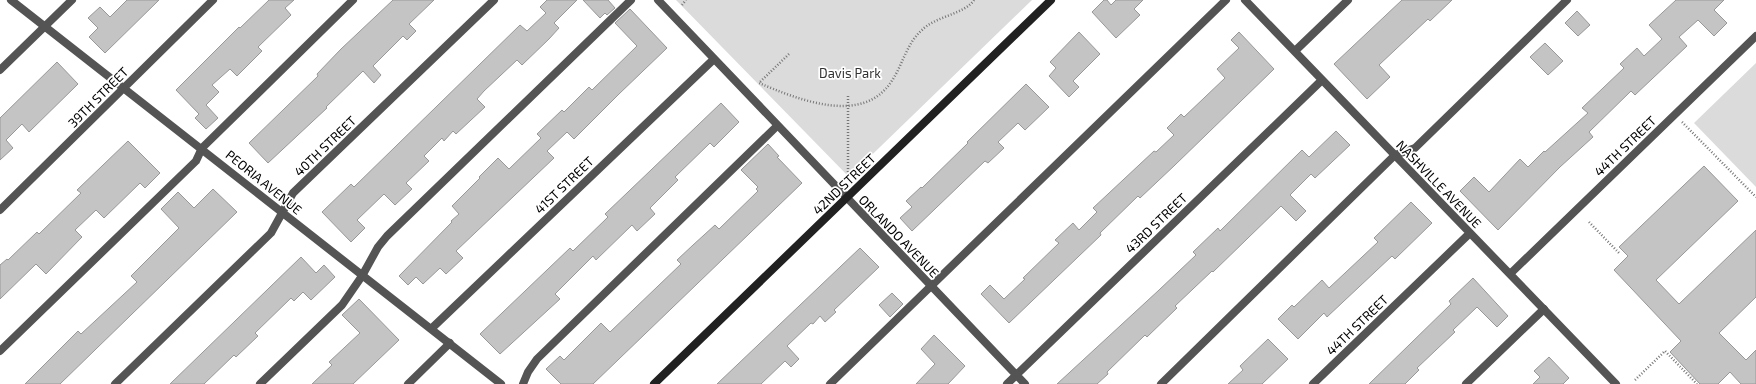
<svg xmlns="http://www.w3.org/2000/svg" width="1756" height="384" font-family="'Exo 2',sans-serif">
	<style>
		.green { fill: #dbdbdb }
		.building { fill: #c4c4c4; stroke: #989898 }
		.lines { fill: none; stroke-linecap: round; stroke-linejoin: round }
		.path { stroke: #767676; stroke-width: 2.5; stroke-dasharray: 1 2; stroke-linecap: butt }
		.lane { stroke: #545454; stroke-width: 8 }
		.street { stroke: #545454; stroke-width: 8 }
		.secondary { stroke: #212121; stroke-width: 8 }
		.labels { text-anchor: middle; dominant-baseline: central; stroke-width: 3.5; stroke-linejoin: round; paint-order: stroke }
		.park-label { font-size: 13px; fill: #323232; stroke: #fff }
		.street-label { font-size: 13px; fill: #000; stroke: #fff }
	</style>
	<rect width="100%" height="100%" fill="#fff"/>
	<path class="green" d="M676 0H1032L849 177Z
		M1756 63V187L1694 123Z"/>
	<path class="building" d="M127 0H159L105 53 89 37 98 28 88 18 100 7 110 17Z
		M269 0H294L285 8 291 15 258 47 262 51 237 76 230 69 212 85 219 92 206 105 218 118 206 129 195 118 199 114 176 90 239 27 240 28Z
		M393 0H434L409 24 416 31 407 40 403 36 373 66 381 75 374 83 363 71 326 107 327 108 268 163 249 143 318 76 317 74 341 49Z
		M547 0H577L554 23 559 28 549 39 522 65 517 60 484 91 477 99 485 107 456 134 453 131 444 141 442 138 424 156 429 161 406 183 412 189 395 205 384 194 357 220 365 228 351 242 322 212 351 184 354 187 520 25 527 31 546 13 540 7Z
		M583 0H608L615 8 607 15 605 13 600 18Z
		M1104 0H1107L1111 5 1116 0H1143L1134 9 1140 15 1116 38 1092 12Z
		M1402 0H1452L1430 21 1428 19 1379 65 1390 77 1367 99 1334 64Z
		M1676 0H1724L1714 10 1727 23 1714 36 1698 20 1679 37 1687 46 1635 95 1631 91 1589 132 1593 137 1560 167 1498 230 1460 191 1474 177 1489 192 1520 159 1528 167 1544 151 1545 152 1588 113 1582 108 1624 68 1620 64 1637 48 1644 56 1662 39 1649 25Z
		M630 9 667 48 619 94 574 139 567 132 547 151 554 158 456 251 463 258 446 274 440 268 423 284 416 277 408 285 399 276 452 222 451 221 459 214 452 206 480 178 479 177 498 158 509 169 541 138 537 134 562 110 564 112 589 87 592 90 637 46 615 23Z
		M1577 11 1590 25 1578 36 1565 23Z
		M1079 32 1100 54 1073 81 1079 87 1069 97 1049 76 1056 68 1050 62Z
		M1239 32 1274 69 1175 165 1140 198 1138 196 1100 233 1101 235 1009 323 981 294 990 285 1004 299 1025 279 1023 278 1059 243 1055 240 1073 223 1079 230 1097 212 1093 208 1154 151 1156 152 1174 135 1167 128 1181 114 1184 117 1225 78 1217 69 1239 48 1231 40Z
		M1545 43 1563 61 1548 75 1530 57Z
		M57 62 78 84 29 132 22 124 6 140 13 148 0 160V118Z
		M1026 84 1049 107 1025 130 1018 123 998 142 1004 148 988 163 985 161 912 231 900 218 912 207 906 201 921 187 922 188 968 143 967 142Z
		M721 103 739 122 714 147 710 143 675 177 678 180 650 208 655 214 637 231 632 225 596 260 593 256 555 294 560 299 500 354 480 334 570 248 573 251 608 217 605 214Z
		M1336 131 1350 145 1315 178 1311 174 1290 195 1306 211 1296 221 1281 206 1213 272 1212 271 1175 306 1177 308 1147 337 1145 335 1107 372 1108 374 1097 384H1057L1159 290 1196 255 1193 252 1218 228 1220 231 1302 150 1309 157Z
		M128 141 160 173 145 188 140 183 104 218 96 210 75 230 82 237 46 274 36 264 0 299V265L7 259 8 260 37 232 39 234 81 193 77 190Z
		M768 144 779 156 777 157 802 183 593 384H561L546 369 560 356 564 360 601 323 610 332 681 264 677 260 693 245 715 225 719 229 758 191 756 189 758 187 741 170Z
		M1704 166 1738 201 1656 280 1679 304 1756 230V297L1719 333 1746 360 1756 350V384H1741L1730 372 1718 384H1700L1670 352 1681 341 1614 270 1628 256 1619 247Z
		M213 189 237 212 60 384H25L78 331 81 334 137 282 131 276 179 228 161 209 178 192 194 208Z
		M1411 202 1432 223 1395 259 1392 256 1327 317 1324 313 1298 339 1278 319 1292 305 1294 307 1322 280 1329 288 1378 242 1374 238Z
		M860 248 879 267 834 310 836 312 825 322 820 316 813 324 811 323 787 346 799 359 791 367 785 361 761 384H717Z
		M301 257 316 273 324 265 335 277 311 300 303 292 294 301 291 298 255 333 258 336 236 357 234 355 204 384H170Z
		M1473 278 1508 316 1497 327 1477 307 1453 330 1455 332 1417 368 1419 370 1405 384H1369L1451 304 1449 301Z
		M892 293 903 304 890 317 879 305Z
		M359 299 399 340 353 384H312L332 365 329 362 360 333 342 315Z
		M934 335 965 366 948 384H916L935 364 921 349Z
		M1268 339 1288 359 1262 384H1228L1243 370 1240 366Z
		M1549 357 1569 378 1563 384H1533L1540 377 1534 371Z"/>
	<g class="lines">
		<path class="path" d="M682 5 686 0
			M789 54 759 83C797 99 862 126 891 82 903 65 906 44 922 30 936 16 965 14 974 0
			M1682 122 1756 197
			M848 175V94
			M1589 222 1619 253
			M1635 380 1665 351 1697 384"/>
		<path class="lane" d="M0 70 72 0
			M0 351 196 161 202 148 353 0
			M260 384 342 305 362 276 378 247 387 236 631 0
			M523 384 528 372 537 359 777 126
			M830 384 1226 0
			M1161 384 1395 155 1415 148 1567 0
			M1466 384 1544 309"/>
		<path class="street" d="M11 0 501 384
			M658 0 1025 384
			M1245 0 1616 384
			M1295 51 1348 0
			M0 210 213 0
			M1510 274 1756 36
			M431 329 714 59
			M115 384 271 233 293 193 494 0
			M408 384 450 343
			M1007 384 1322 80
			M1313 384 1470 233"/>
		<path class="secondary" d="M654 384 1051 0"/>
	</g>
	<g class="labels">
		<g class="park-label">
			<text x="850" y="73">Davis Park</text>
		</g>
		<g class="street-label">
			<text transform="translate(98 97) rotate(-45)">39TH STREET</text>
			<text transform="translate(325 146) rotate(-44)">40TH STREET</text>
			<text transform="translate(1625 146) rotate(-44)">44TH STREET</text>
			<text transform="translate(264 182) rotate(39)">PEORIA AVENUE</text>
			<text transform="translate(844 184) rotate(-44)">42ND STREET</text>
			<text transform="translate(1439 184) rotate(46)">NASHVILLE AVENUE</text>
			<text transform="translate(564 185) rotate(-44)">41ST STREET</text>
			<text transform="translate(1156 223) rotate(-44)">43RD STREET</text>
			<text transform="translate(899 236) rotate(46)">ORLANDO AVENUE</text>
			<text transform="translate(1357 325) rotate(-44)">44TH STREET</text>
		</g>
	</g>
</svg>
